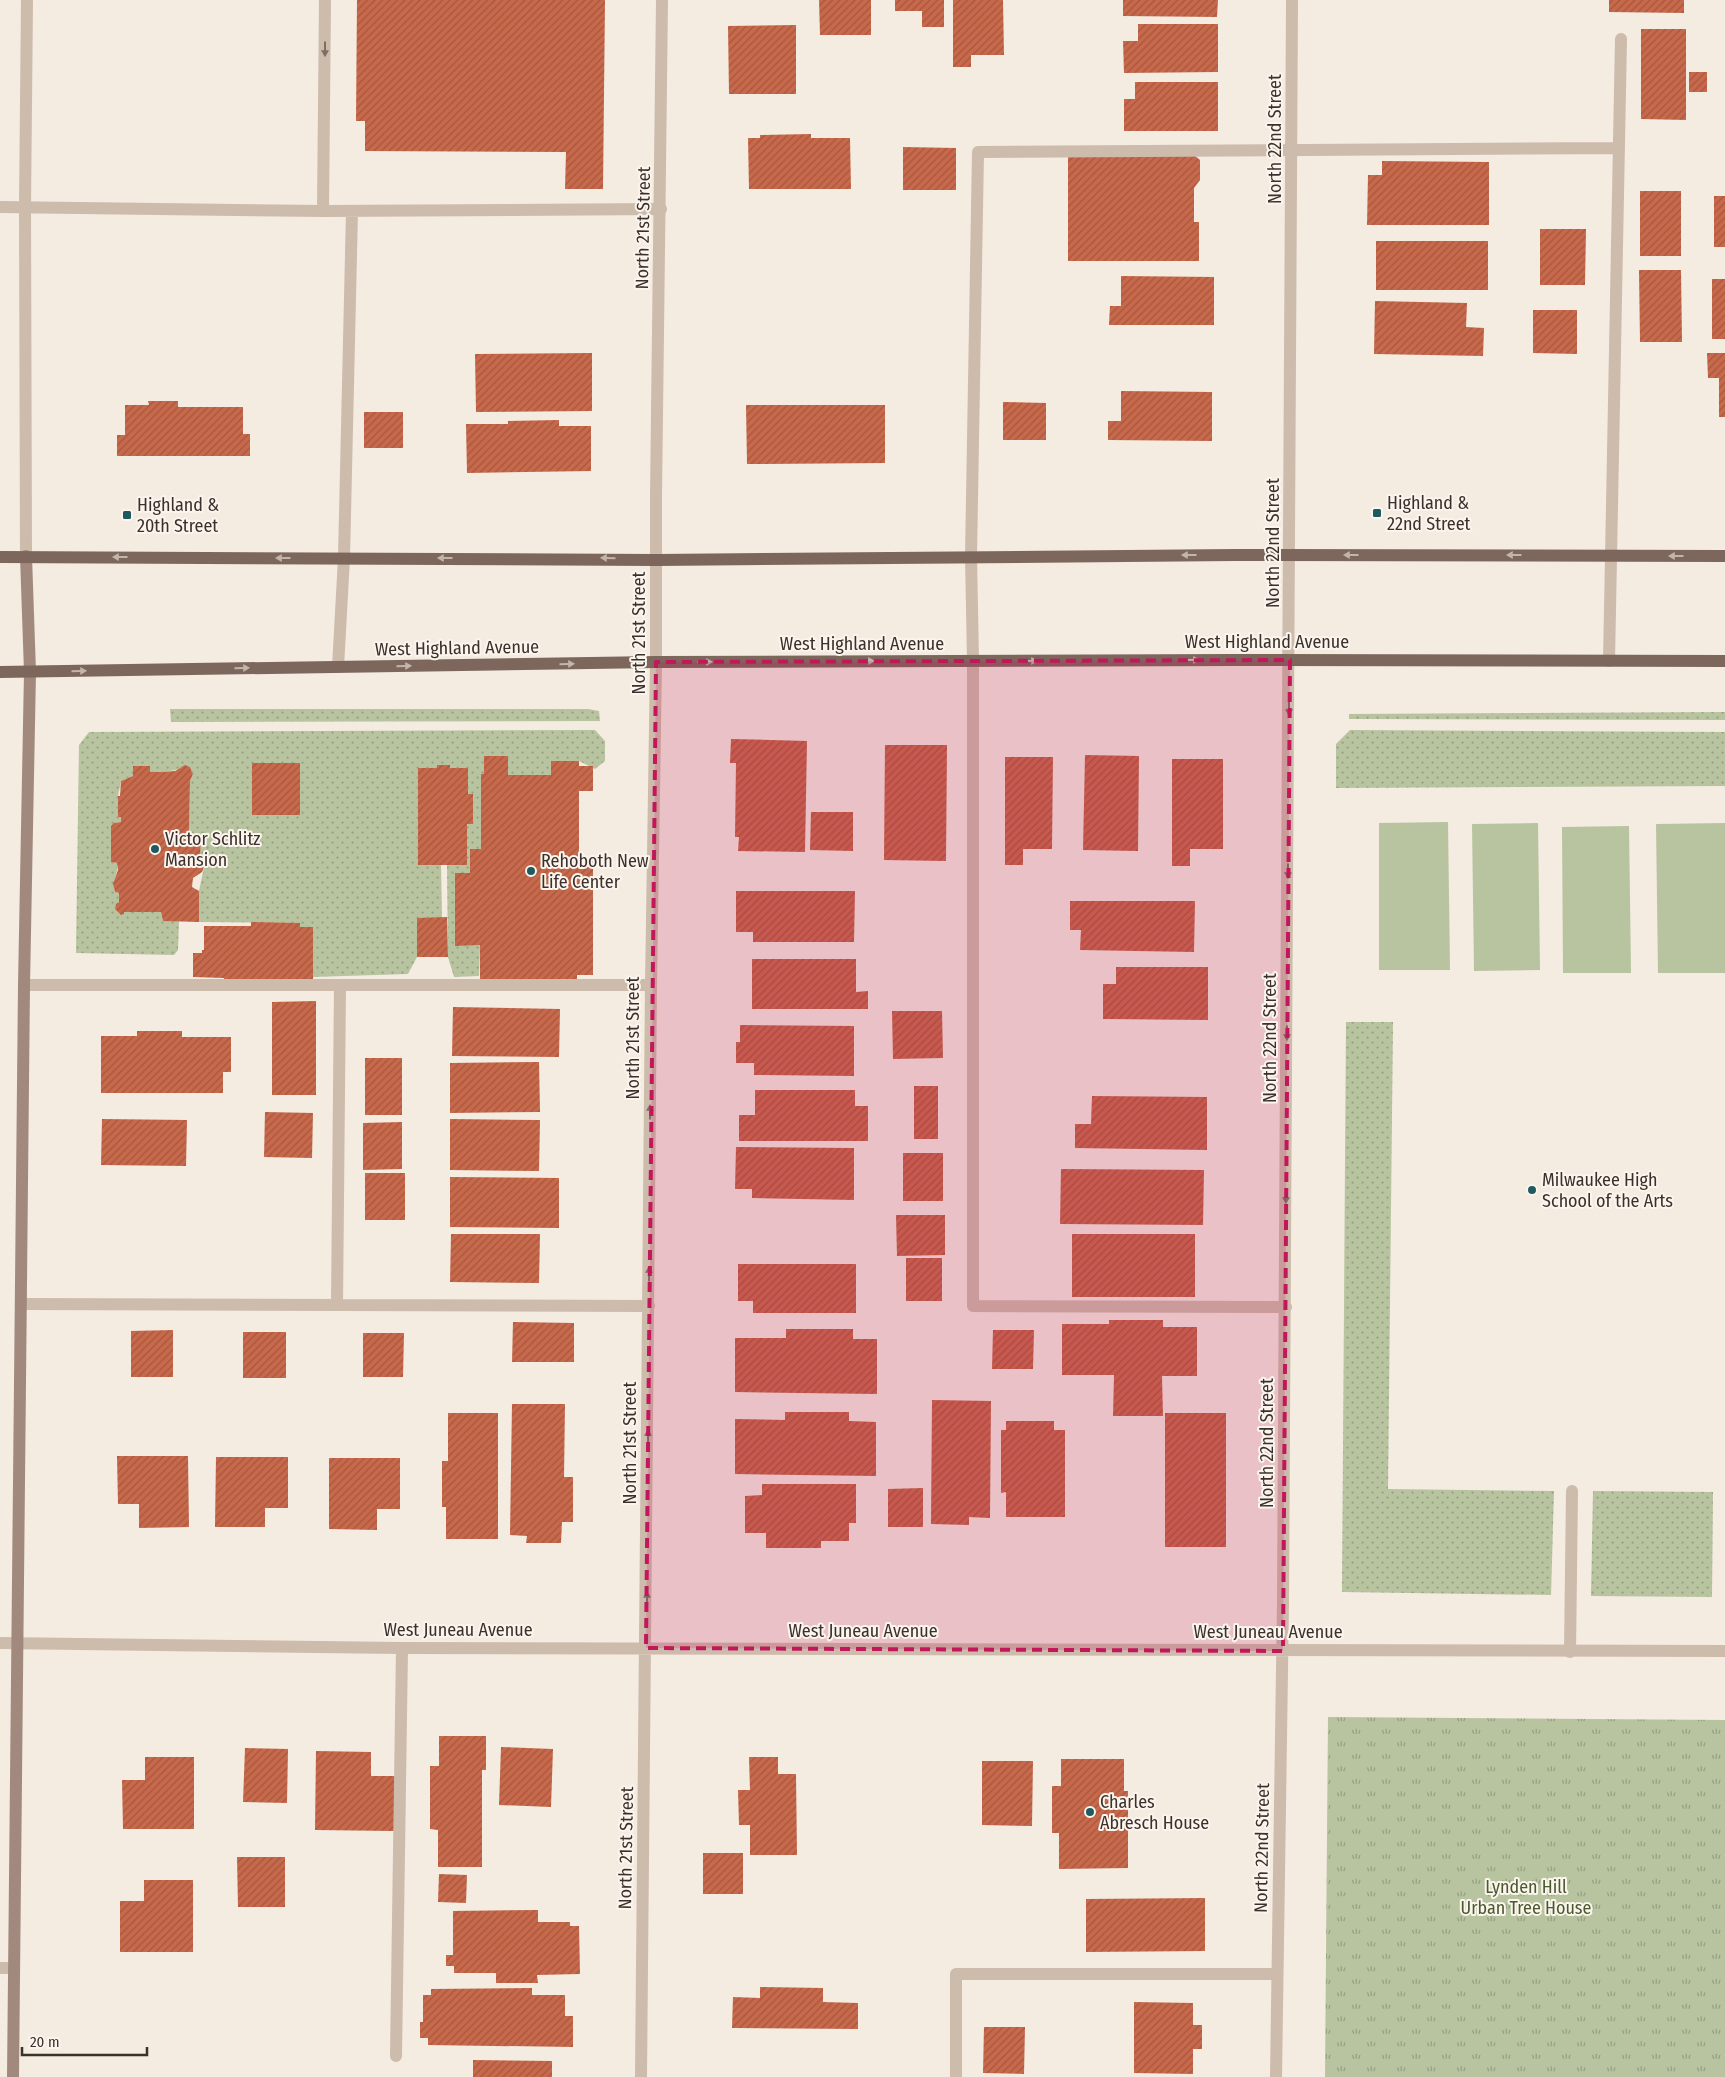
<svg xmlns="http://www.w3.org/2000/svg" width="1725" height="2077" font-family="'Fira Sans Condensed',sans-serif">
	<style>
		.grass { fill: url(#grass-dots) }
		.park { fill: url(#park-tufts) }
		.garden { fill: #b8c4a0 }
		.building { fill: url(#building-hatch) }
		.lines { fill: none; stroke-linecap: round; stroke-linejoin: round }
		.service { stroke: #cdbbac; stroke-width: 12 }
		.minor { stroke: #cdbbac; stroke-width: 12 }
		.secondary { stroke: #a18a7d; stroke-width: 12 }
		.primary { stroke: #7d675c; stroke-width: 12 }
		.oneway { fill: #7d6f65 }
		.oneway2 { fill: #c2b5ac }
		.marked { fill: #c2185b; fill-opacity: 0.2; stroke: #c2185b; stroke-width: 4; stroke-dasharray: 10 6; stroke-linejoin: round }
		.poi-dot { fill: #1f5a5e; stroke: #fbf5ee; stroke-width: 2 }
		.labels { text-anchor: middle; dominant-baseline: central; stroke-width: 4; stroke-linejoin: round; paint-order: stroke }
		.street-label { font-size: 18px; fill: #3b302b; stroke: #fbf5ee }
		.poi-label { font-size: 18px; fill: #3b302b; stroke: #fbf5ee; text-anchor: start }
		.park-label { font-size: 18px; fill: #4a5a2e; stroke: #fbf5ee }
	</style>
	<defs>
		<pattern id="grass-dots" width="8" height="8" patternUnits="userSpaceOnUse" patternTransform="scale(1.25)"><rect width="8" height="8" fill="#b8c4a0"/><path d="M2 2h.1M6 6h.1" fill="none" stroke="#97a083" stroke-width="1.8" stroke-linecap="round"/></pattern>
		<pattern id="park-tufts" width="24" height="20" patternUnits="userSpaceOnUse" patternTransform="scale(1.25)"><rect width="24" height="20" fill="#b8c4a0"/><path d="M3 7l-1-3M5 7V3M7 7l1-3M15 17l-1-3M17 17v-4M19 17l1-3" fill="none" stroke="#97a083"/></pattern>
		<pattern id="building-hatch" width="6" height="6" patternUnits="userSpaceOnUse" patternTransform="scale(1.25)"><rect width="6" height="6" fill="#c8694b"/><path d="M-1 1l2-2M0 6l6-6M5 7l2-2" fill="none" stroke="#a4573f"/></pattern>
	</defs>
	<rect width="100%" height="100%" fill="#f4ebe1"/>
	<path class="grass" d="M170 709H588L599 711 600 721 171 722Z
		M1725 712V720L1349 719V714Z
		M595 730 605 741V761L595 769 579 761H551V775H508V756H485L484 774 481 775V849H470V873H455V945H480L479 976 454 977 448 957 447 865 467 824H473V794H468L450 768V765H437V768H418V864L441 865 442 918H417V957L408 974 313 977V927H300L299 923 199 922V891L204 867 200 864 201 836 189 835 190 781 193 774 190 767 185 766C174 772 163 772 150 772V766H134L133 776 121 781 118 796V817H121V822L114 823 111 827V862L117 863C119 874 111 881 115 892L119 893V901L115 909 122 915 124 912H161L163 921H179L178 950 174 955 76 953 79 745 89 732Z
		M1350 730 1725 732V786L1336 788V744Z
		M1346 1022H1393L1388 1489 1554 1491 1551 1595 1342 1592Z
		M1593 1491 1713 1492 1712 1597 1591 1596Z"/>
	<path class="park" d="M1328 1717 1725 1720V2077H1325Z"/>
	<path class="garden" d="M1448 822 1450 970H1379V823Z
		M1538 823 1540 970 1474 971 1472 824Z
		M1725 823V973H1658L1656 824Z
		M1629 826 1631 973H1563L1562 827Z"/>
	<path class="building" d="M357 0H605L603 189H565L566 152 365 151V121H356Z
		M819 0H871V35H820Z
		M895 0H944V27H922V11H895Z
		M953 0H1003L1004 55H971V67H953Z
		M1123 0H1218L1217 17 1123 16Z
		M1609 0H1684V13L1609 12Z
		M1138 24H1218V72L1124 73 1123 41H1138Z
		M796 25V94H729L728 26Z
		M1641 29H1686V120L1641 119Z
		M1689 72H1707V92H1689Z
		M1135 82H1218V131H1124V99H1135Z
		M811 134V138H850L851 189H749L748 138H760V135Z
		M903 147 956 148V190H903Z
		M1068 153 1194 155 1200 160V180L1194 188V222H1199V261H1068Z
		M1382 161 1489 162V225H1367L1368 175H1382Z
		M1640 191H1681V256H1640Z
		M1714 196H1725V247H1714Z
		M1540 229H1586L1585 285H1540Z
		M1376 241H1488V290H1376Z
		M1639 270H1681L1682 342H1640Z
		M1121 276 1214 277V325H1109L1110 306H1121Z
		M1712 279H1725V339H1712Z
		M1375 301 1467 303 1466 327 1484 328 1483 356 1374 354Z
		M1533 310H1577V354L1533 353Z
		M592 353V411L476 412 475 354Z
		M1707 353H1725V417H1719V378H1708Z
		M1121 391 1212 392V441L1108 440V421H1121Z
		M148 401H178V407H243V434H250V456H117V435H125V405H149Z
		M1003 402 1046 403V440H1003Z
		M746 405H885V463L747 464Z
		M364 412H403V448H364Z
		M559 420V426H591V471L467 473 466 424H508V421Z
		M731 739 807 741 805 852 738 851 739 837H735L736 763H730Z
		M885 745H947L946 861 884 860Z
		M1085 755 1139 756 1138 851 1083 850Z
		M484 756H508V775H551V761H579V766H593V791H579V858H593V975H577V982H480V945L455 946V873H470V849H481V774H484Z
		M1005 757H1053L1052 849H1023V865H1005Z
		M1172 759H1223V849H1190V866H1172Z
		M252 763H300V815H252Z
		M185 765 190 767 193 774 190 781 189 835H201L200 864 204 867 202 872 193 878 192 887 199 891V922L163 921 161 912H124V914L121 915 115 909 116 904 119 902V893L115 892 113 884 118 870 117 863 111 862V826L114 823 121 822V817H118V796H120L121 781 133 776V766H150V772H161L175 771Z
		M437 765H450V768H468V794H473V824H467V865H418V768H437Z
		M811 812H853V851L810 850Z
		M736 891H855L854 942H753V932H736Z
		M1070 901H1195L1194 952 1080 950 1081 930H1070Z
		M447 917 448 957H417V918Z
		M251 922 300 923V927H313V983L224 982V978L193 977V953H202V950H204V926H251Z
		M752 959H856V992L868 991V1009H752Z
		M1116 967H1208V1020L1103 1019V984H1116Z
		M316 1001V1095H272V1002Z
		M453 1007 560 1009 559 1057 452 1056Z
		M892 1011H942L943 1058 893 1059Z
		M740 1025 854 1026V1076L754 1075V1063H736V1042H740Z
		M137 1031H182V1037H231V1072H223V1093H101V1036H137Z
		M365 1058H402V1115H365Z
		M539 1062 540 1112 450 1113V1063Z
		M914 1086H938V1139H914Z
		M755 1090H855V1106H868V1141H739V1115H755Z
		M1092 1096 1207 1097V1150L1075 1148V1124H1091Z
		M265 1112 313 1113 312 1158 264 1157Z
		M102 1119 187 1120 186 1166 101 1165Z
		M450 1119 540 1120 539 1171 450 1170Z
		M402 1122V1169L363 1170V1123Z
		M736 1147 854 1148V1200L752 1198V1189H735Z
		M903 1153H943V1201H903Z
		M1061 1169 1204 1170 1203 1225 1060 1224Z
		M365 1173H405V1220H365Z
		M450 1177 559 1178V1228L450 1227Z
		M896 1215H945V1255L897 1256Z
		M451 1234H540L539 1283 450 1282Z
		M1072 1234H1195V1297H1072Z
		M906 1258H942V1301H906Z
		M738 1264H856V1313H753V1301H738Z
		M1109 1320H1163V1327H1197V1376H1162L1163 1416H1113L1114 1375H1062V1324H1109Z
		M513 1322 574 1323V1362H512Z
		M786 1329H853V1339H877V1394L735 1392V1338H786Z
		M173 1330V1377H131V1331Z
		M993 1330H1034L1033 1369H992Z
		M243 1332H286V1378H243Z
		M363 1333H404L403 1377H363Z
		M932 1400 991 1401 990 1518 969 1517V1525L931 1524Z
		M512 1404H565L564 1477H573V1522H562L561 1543H526L527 1536 510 1535Z
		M785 1412H849V1421L876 1422V1476L735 1474V1419L785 1420Z
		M448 1413H498V1539H446V1507H442V1461H448Z
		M1165 1413H1226V1547H1165Z
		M1006 1421H1054V1430H1065V1517H1006V1492L1001 1493V1430H1006Z
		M117 1456H188L189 1527 139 1528V1504H118Z
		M216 1457H288V1508H265V1527H215Z
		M329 1458H400V1509H377V1530L329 1529Z
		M762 1484H856V1523H849V1541H821V1548H766V1533H745V1496L762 1495Z
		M923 1488V1527H888V1489Z
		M439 1736H486V1770H482V1867H438V1830L430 1829V1766H439Z
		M501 1747 553 1749 551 1807 499 1805Z
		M245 1748 288 1749 287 1803 243 1802Z
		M316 1751 371 1752V1776H395L394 1831 315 1830Z
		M145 1757H194V1829H123L122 1780H145Z
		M749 1757H778V1774H796L797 1855H750V1825H739L738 1790H750Z
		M1061 1759H1124V1791H1128V1868L1059 1869V1833H1052V1786H1061Z
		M982 1761H1033L1032 1826 982 1825Z
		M703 1853H743V1894H703Z
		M237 1857H285V1907H238Z
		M439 1874 467 1875 466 1903 438 1902Z
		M144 1880H193V1952H120V1901H144Z
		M1205 1898V1951L1086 1952V1899Z
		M538 1910V1922H570V1926H579L580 1974 537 1975 538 1983H496V1973H454V1966H446V1955H453V1911Z
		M760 1987 823 1988V2002L858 2003V2029L732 2028 733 1997 760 1998Z
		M532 1988V1995H565V2016H573V2047L428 2045V2038H420V2022H423V1995H431V1989Z
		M1134 2002 1193 2003V2025H1202V2049H1193V2074L1134 2073Z
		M984 2027H1025L1024 2074 983 2073Z
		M473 2060 552 2061V2077H473Z"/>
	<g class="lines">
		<path class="service" d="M0 207 323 211 661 209
			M323 211 325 0
			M1609 661 1621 39
			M338 667 344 558 352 211
			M24 985H651
			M21 1304 649 1306
			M337 1305 340 985
			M1286 1307 973 1306V661L971 556 978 152 1619 148
			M1570 1652 1572 1491
			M0 1968H14
			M396 2056 402 1648
			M956 2077V1974H1277"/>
		<path class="minor" d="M26 556 25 207 27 0
			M0 1643 402 1648 1725 1651
			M641 2077 651 985 656 662V497L662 0
			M1276 2077 1283 1602 1292 0"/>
		<path class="secondary" d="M13 2077 24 985 30 672 26 556"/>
		<path class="primary" d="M0 557 657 560 1235 555 1725 556
			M0 672 656 662 1235 660 1725 661"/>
	</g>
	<defs><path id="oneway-solid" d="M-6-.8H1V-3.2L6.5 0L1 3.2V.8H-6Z" transform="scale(1.25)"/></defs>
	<g class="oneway">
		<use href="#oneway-solid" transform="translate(325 49) rotate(90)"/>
		<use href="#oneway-solid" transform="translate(1289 708) rotate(90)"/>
		<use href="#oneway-solid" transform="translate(1288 871) rotate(90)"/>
		<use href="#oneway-solid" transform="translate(1287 1033) rotate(90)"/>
		<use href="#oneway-solid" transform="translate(650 1112) rotate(-90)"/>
		<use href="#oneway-solid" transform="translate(1286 1196) rotate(90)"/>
		<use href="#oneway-solid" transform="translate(649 1274) rotate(-90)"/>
		<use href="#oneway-solid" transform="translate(648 1437) rotate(-90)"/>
		<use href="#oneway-solid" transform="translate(647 1599) rotate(-90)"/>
	</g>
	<g class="oneway2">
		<use href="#oneway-solid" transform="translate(1189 555) rotate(180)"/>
		<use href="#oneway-solid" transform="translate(1351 555) rotate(-180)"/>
		<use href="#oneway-solid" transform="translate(1514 555) rotate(-180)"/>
		<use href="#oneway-solid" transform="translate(1676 556) rotate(-180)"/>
		<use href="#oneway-solid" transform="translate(120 557) rotate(-180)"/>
		<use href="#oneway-solid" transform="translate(283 558) rotate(-180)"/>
		<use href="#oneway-solid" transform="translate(445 558) rotate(180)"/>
		<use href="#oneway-solid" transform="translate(608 558) rotate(-179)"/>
		<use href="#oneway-solid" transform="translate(1192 660)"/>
		<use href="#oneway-solid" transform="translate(867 661)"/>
		<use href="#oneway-solid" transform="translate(1030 661)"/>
		<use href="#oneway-solid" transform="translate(705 662)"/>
		<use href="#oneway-solid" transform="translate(567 664) rotate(-1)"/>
		<use href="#oneway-solid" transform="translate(404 666) rotate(-1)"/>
		<use href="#oneway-solid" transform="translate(242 668) rotate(-1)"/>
		<use href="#oneway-solid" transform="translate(79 671) rotate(-1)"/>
	</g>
	<path class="marked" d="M1290 660 1283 1651 646 1648 656 662Z"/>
	<g class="poi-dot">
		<rect x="1372" y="508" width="10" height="10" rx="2.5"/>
		<rect x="122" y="510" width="10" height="10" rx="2.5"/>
		<circle cx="155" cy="849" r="5"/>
		<circle cx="531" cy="871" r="5"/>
		<circle cx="1532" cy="1190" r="5"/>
		<circle cx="1090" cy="1812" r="5"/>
	</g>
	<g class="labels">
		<g class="street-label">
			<text transform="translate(1275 139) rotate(-90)">North 22nd Street</text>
			<text transform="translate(643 228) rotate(-89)">North 21st Street</text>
			<text transform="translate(1273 543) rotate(-90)">North 22nd Street</text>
			<text transform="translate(639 633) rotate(-90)">North 21st Street</text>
			<text x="1267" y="642">West Highland Avenue</text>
			<text x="862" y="644">West Highland Avenue</text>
			<text transform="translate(457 648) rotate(-1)">West Highland Avenue</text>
			<text transform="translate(633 1038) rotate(-90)">North 21st Street</text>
			<text transform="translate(1270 1038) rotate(-90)">North 22nd Street</text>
			<text transform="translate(630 1443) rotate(-90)">North 21st Street</text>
			<text transform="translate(1267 1443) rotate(-90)">North 22nd Street</text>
			<text x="458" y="1630">West Juneau Avenue</text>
			<text x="863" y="1631">West Juneau Avenue</text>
			<text x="1268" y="1632">West Juneau Avenue</text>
			<text transform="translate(626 1848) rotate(-89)">North 21st Street</text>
			<text transform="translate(1262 1848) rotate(-89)">North 22nd Street</text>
		</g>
		<g class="poi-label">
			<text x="1387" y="503">Highland &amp;<tspan x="1387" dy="21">22nd Street</tspan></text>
			<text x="137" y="505">Highland &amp;<tspan x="137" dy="21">20th Street</tspan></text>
			<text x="165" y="839">Victor Schlitz<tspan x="165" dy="21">Mansion</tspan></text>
			<text x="541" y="861">Rehoboth New<tspan x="541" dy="21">Life Center</tspan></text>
			<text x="1542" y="1180">Milwaukee High<tspan x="1542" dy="21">School of the Arts</tspan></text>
			<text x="1100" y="1802">Charles<tspan x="1100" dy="21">Abresch House</tspan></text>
		</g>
		<g class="park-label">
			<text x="1526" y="1887">Lynden Hill<tspan x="1526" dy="21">Urban Tree House</tspan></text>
		</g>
	</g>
	<path d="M22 2047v8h125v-8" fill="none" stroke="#3b302b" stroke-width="2.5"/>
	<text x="30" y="2047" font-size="15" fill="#3b302b" stroke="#fbf5ee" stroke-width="4" paint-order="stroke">20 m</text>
</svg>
